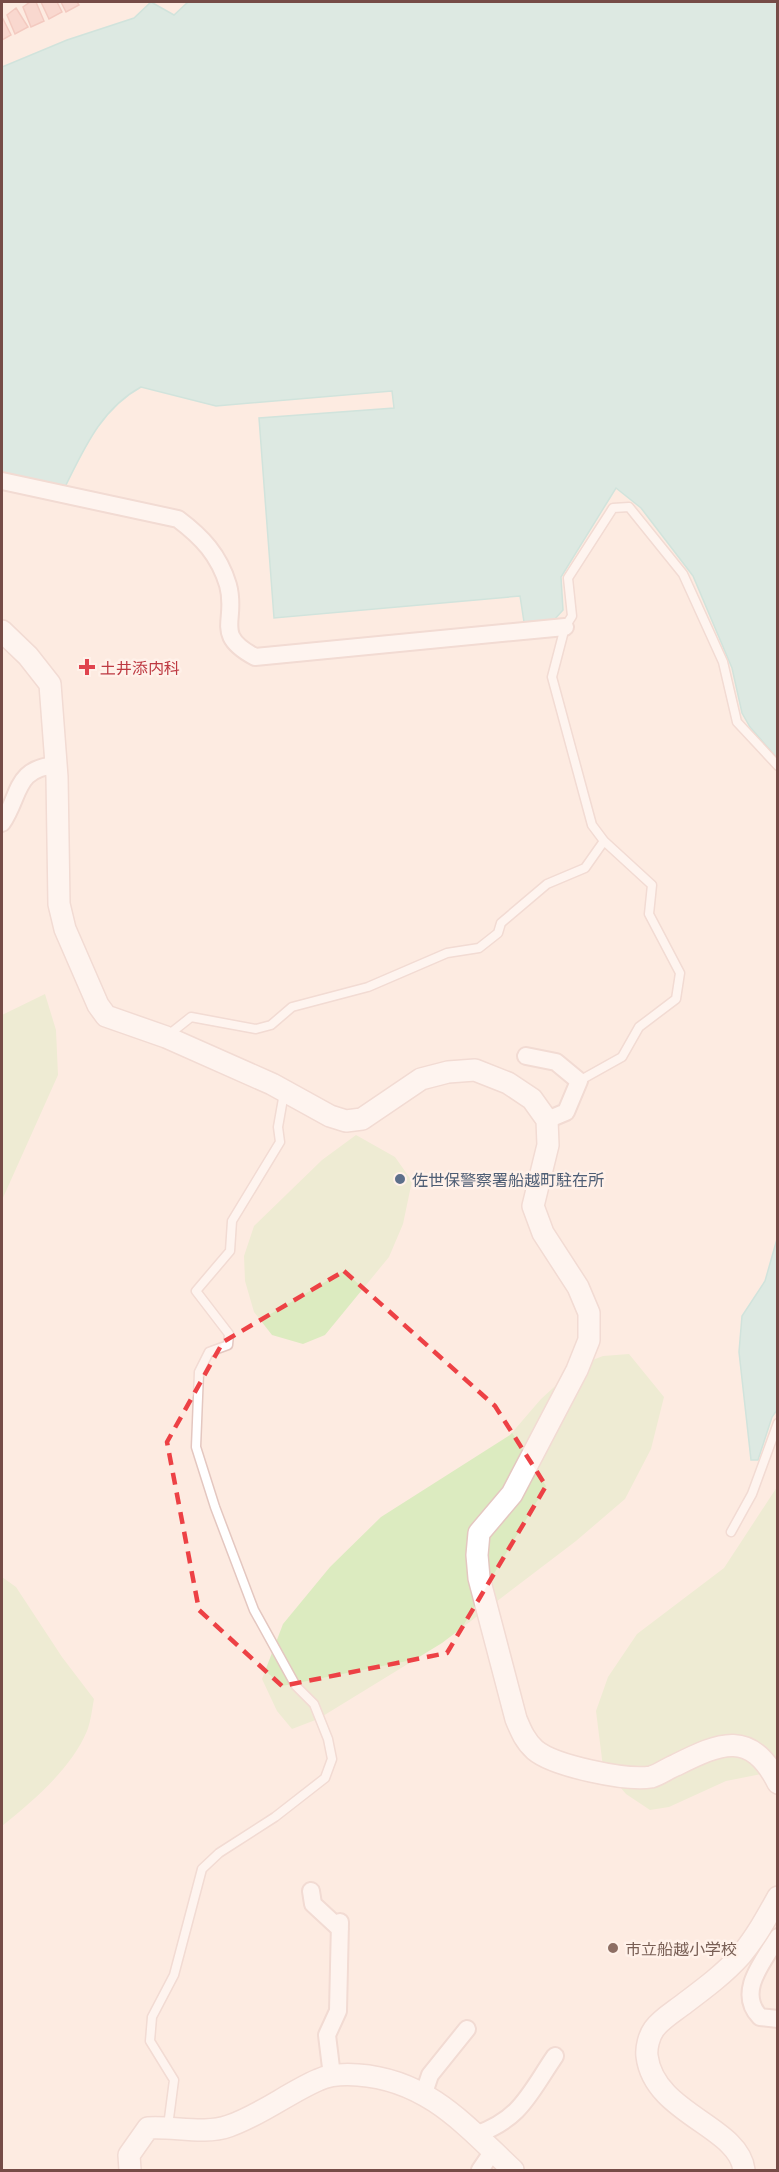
<svg xmlns="http://www.w3.org/2000/svg" width="779" height="2172" font-family="Lato,'Noto Sans JP',sans-serif">
	<style>
		.green { fill: #dcebc0 }
		.water { fill: #b5e7e2; stroke: #9bdad4; stroke-width: 1.5 }
		.building { fill: #f4c1b8; stroke: #e7a298; stroke-width: 1.5 }
		.lines { fill: none; stroke-linecap: round; stroke-linejoin: round }
		.service-casing { stroke: #e4c7c0; stroke-width: 11 }
		.minor-casing { stroke: #e4c7c0; stroke-width: 20 }
		.tertiary-casing { stroke: #e4c7c0; stroke-width: 24 }
		.service { stroke: #fff; stroke-width: 8 }
		.minor { stroke: #fff; stroke-width: 16 }
		.tertiary { stroke: #fff; stroke-width: 21 }
		.marked { fill: none; stroke: #ed4145; stroke-width: 4.5; stroke-dasharray: 12 8; stroke-linejoin: round }
		.health-dot { fill: #e0444e; stroke: #fff1e9; stroke-width: 2 }
		.service-dot { fill: #5c6f8a; stroke: #fff1e9; stroke-width: 2 }
		.education-dot { fill: #8d6e63; stroke: #fff1e9; stroke-width: 2 }
		.labels { text-anchor: middle; dominant-baseline: central; stroke-width: 5; stroke-linejoin: round; paint-order: stroke }
		.health-label { font-size: 16px; fill: #be3a42; stroke: #fff1e9; text-anchor: start }
		.service-label { font-size: 16px; fill: #4e5e75; stroke: #fff1e9; text-anchor: start }
		.education-label { font-size: 16px; fill: #785e54; stroke: #fff1e9; text-anchor: start }
	</style>
	<rect width="100%" height="100%" fill="#fdebe1"/>
	<path class="green" d="M45 994 56 1030 58 1075 2 1200V1015Z
		M356 1135 395 1157 412 1181 403 1224 389 1257 325 1335 303 1344 272 1335 254 1312 245 1281 244 1256 254 1226 322 1160Z
		M629 1354 664 1397 651 1449 625 1499 576 1541 442 1643 318 1719 292 1729 277 1711 262 1679 283 1624 330 1567 381 1517 510 1435 541 1399 577 1366 603 1356Z
		M777 1487V1771L726 1781 669 1807 650 1810 626 1794 603 1767 596 1711 608 1677 637 1634 724 1568Z
		M2 1577 16 1587 62 1657 94 1699C92 1709 91 1721 87 1731 71 1769 33 1801 2 1826Z"/>
	<path class="water" d="M151 2 174 15 188 2H777V758L750 727 742 713 732 668 693 576 641 508 616 488 561 577 563 610 554 620 524 622 520 596 274 618 259 418 394 408 392 391 216 406 141 387C101 409 84 449 65 487L2 474V67L67 40 134 18Z
		M777 1239V1410L772 1417 758 1460H751L739 1352 742 1316 765 1281Z"/>
	<path class="building" d="M30 2H36L44 21 31 27 23 7Z
		M41 2H57L62 12 49 19Z
		M61 2H77L79 5 66 12Z
		M16 8 28 27 15 34 7 15Z
		M2 17 11 35 2 40Z"/>
	<g class="lines">
		<g class="service-casing">
			<path id="service" d="M167 1036 191 1017 256 1029 271 1025 292 1007 368 987 447 953 479 948 498 933 501 923 547 884 585 868 604 841
				M579 1081 622 1057 639 1027 676 999 680 973 649 914 652 885 604 841 592 825 552 677 565 627 572 616 568 578 613 508 629 507 683 574 723 662 737 722 778 766
				M731 1532 752 1494 778 1423
				M168 2126 174 2080 150 2041 152 2017 174 1975 202 1869 219 1853 275 1817 325 1778 332 1759 328 1739 314 1704 296 1686 254 1610 215 1507 196 1447 199 1372 209 1352 228 1345 229 1334 196 1291 230 1251 232 1221 280 1142 278 1127 284 1093"/>
		</g>
		<g class="minor-casing">
			<path id="minor" d="M2 481 178 519C202 537 219 555 228 585 238 621 212 634 255 657L565 627
				M2 823C21 795 14 768 57 765
				M526 1056 556 1062 579 1081 566 1112 547 1120
				M311 1891 313 1904 340 1929
				M778 1937C763 1962 736 1992 760 2017L778 2019
				M332 2076 327 2035 338 2011 340 1922
				M424 2093 430 2075 467 2029
				M475 2135C521 2119 529 2094 555 2056
				M480 2170 493 2151"/>
		</g>
		<g class="tertiary-casing">
			<path id="tertiary" d="M2 631 28 656 50 684 57 777 59 904 65 929 98 1005 106 1016 166 1037 272 1084 330 1116 346 1121 362 1119 421 1079 448 1072 475 1070 508 1083 532 1099 547 1120 548 1145 533 1206 543 1233 578 1287 589 1313V1340L577 1370 512 1494 479 1533 477 1555 479 1578 516 1719C521 1731 525 1741 535 1750 554 1766 626 1781 651 1777 659 1775 668 1768 676 1765 720 1743 751 1729 778 1783
				M130 2170 129 2155 148 2128C174 2126 204 2135 229 2126 261 2115 288 2093 318 2080 331 2074 345 2074 358 2075 428 2080 466 2126 513 2170
				M744 2170C739 2126 654 2114 647 2056 646 2048 649 2036 654 2029 661 2019 675 2011 685 2003 705 1988 725 1973 741 1955 756 1937 767 1917 778 1897"/>
		</g>
		<use href="#service" class="service"/>
		<use href="#minor" class="minor"/>
		<use href="#tertiary" class="tertiary"/>
	</g>
	<path d="M0 0H779V2172H0ZM344 1271 495 1406 546 1486 447 1653 282 1686 199 1610 167 1442 223 1342Z" fill="#fdebe1" fill-opacity=".55" fill-rule="evenodd"/>
	<path class="marked" d="M344 1271 495 1406 546 1486 447 1653 282 1686 199 1610 167 1442 223 1342Z"/>
	<path class="health-dot" d="M84 658h6v6h6v6h-6v6h-6v-6h-6v-6h6z"/>
	<circle class="service-dot" cx="400" cy="1179" r="6"/>
	<circle class="education-dot" cx="613" cy="1948" r="6"/>
	<g class="labels">
		<g class="health-label">
			<text x="100" y="667">土井添内科</text>
		</g>
		<g class="service-label">
			<text x="412" y="1179">佐世保警察署船越町駐在所</text>
		</g>
		<g class="education-label">
			<text x="625" y="1948">市立船越小学校</text>
		</g>
	</g>
	<rect width="779" height="2172" fill="none" stroke="#764c47" stroke-width="6"/>
</svg>
